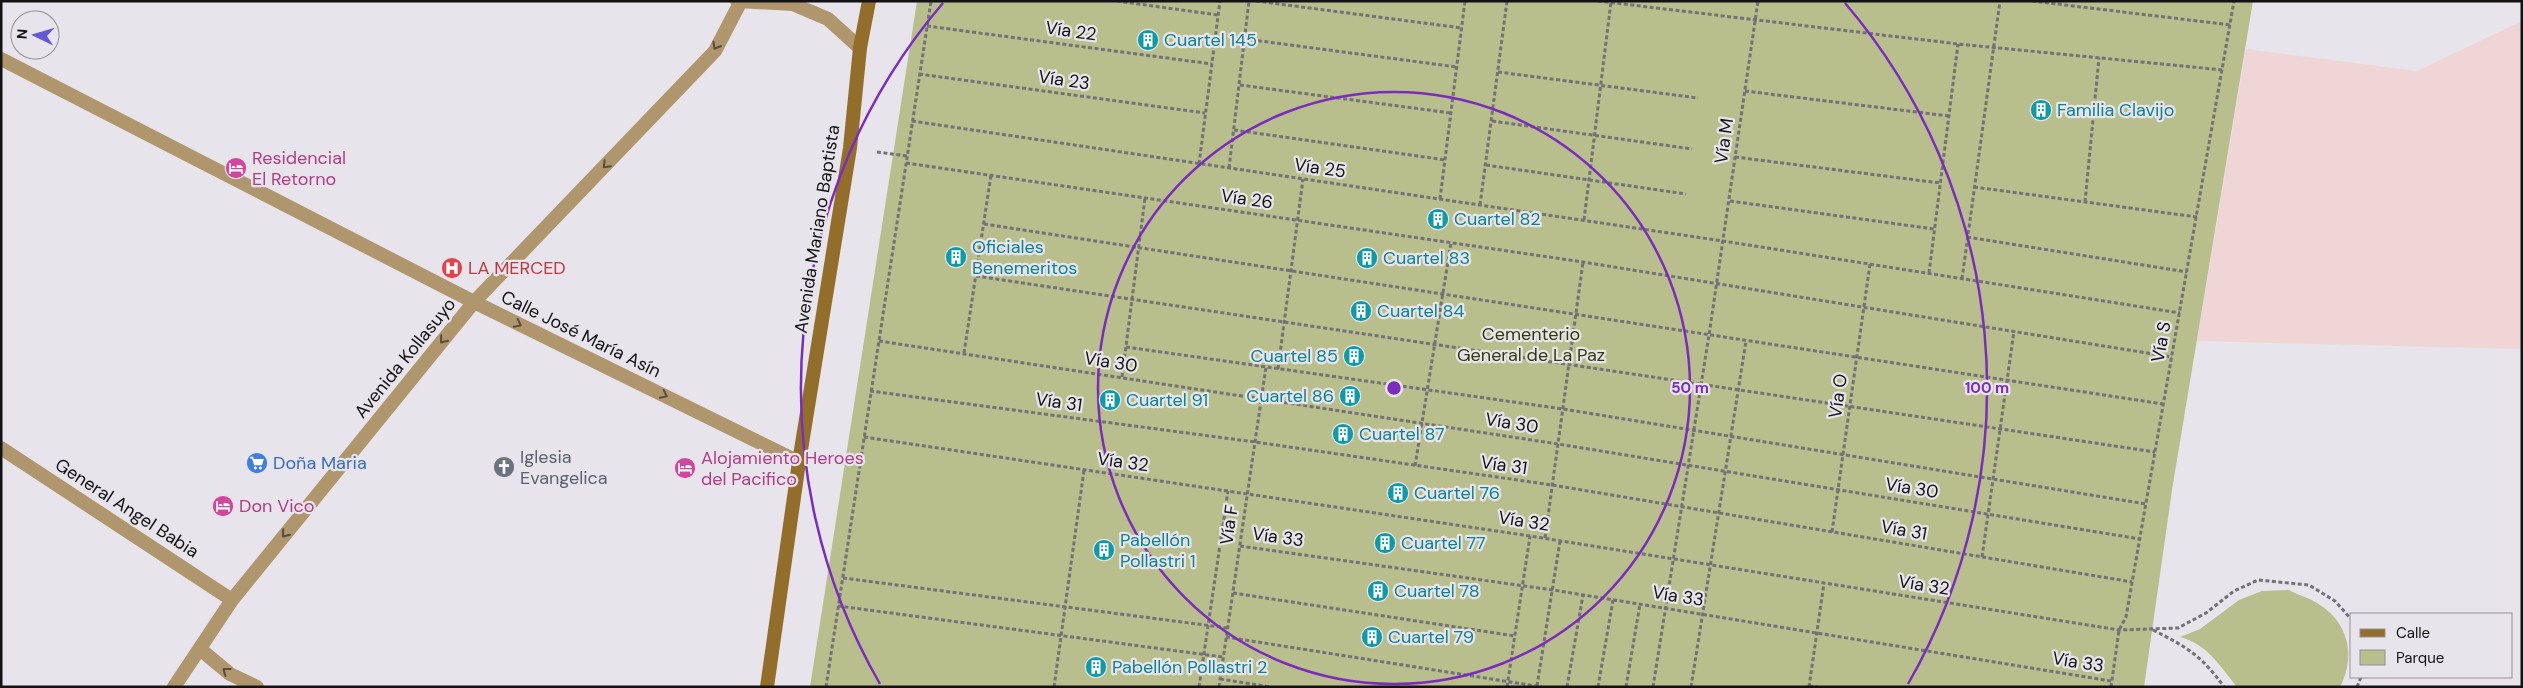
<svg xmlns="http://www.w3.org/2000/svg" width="2523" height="688" font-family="'DM Sans',sans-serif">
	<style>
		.industrial { fill: #efd5d5 }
		.green { fill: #b8bf8c }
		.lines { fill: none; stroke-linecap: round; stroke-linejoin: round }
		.path { stroke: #747276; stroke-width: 3; stroke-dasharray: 4 2.5; stroke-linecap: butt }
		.minor { stroke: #af966d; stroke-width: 14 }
		.secondary { stroke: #936e2b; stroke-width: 14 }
		.oneway { stroke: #594d3c }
		.ring { fill: none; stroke: #7b2cbf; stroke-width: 2.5 }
		.labels { text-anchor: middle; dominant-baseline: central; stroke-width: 4.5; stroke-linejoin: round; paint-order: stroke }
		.street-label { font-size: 18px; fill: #131214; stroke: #e8e4eb }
		.culture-label { font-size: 18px; fill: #0d838f; stroke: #e8e4eb; text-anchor: start }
		.hotel-label { font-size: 18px; fill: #b23c85; stroke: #e8e4eb; text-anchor: start }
		.health-label { font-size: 18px; fill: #be3a42; stroke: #e8e4eb; text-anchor: start }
		.park-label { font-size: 18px; fill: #333808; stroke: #e8e4eb }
		.worship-label { font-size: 18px; fill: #5b616d; stroke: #e8e4eb; text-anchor: start }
		.shop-label { font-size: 18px; fill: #366cbe; stroke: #e8e4eb; text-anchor: start }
		.centre { fill: #7b2cbf; stroke: #e8e4eb; stroke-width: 2.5 }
		.ring-label { font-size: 15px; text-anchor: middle; font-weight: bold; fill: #7b2cbf; stroke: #e8e4eb; stroke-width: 4.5; stroke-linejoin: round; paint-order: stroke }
	</style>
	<rect width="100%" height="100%" fill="#e8e4eb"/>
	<path class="industrial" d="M2522 21V349L2197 341 2246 49 2417 71Z"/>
	<path class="green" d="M917 1H2253L2172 490 2144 687H810Z
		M2289 590C2298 595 2309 598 2317 603 2349 622 2356 656 2340 687H2237C2220 666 2207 644 2180 637L2200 629 2239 600 2262 591Z"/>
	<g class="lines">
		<path class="path" d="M1117 1 1218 15
			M1256 1 1462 28
			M1598 1 1958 44 2223 70
			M2032 1 2231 25
			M927 26 1212 64
			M1245 39 1457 67
			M1498 72 1698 98
			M919 74 1205 113
			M1240 85 1451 113
			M1745 91 1949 116
			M912 121 1723 241 2180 313
			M1492 121 1692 149
			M1234 130 1446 160
			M877 152 907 156
			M1735 157 1940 183
			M906 163 1583 262 2172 357
			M1199 164 1220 1
			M1486 165 1686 194
			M1229 168 1249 1
			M1974 187 2197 217
			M1440 199 1465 1
			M1730 201 1934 229
			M2085 202 2099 58
			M1480 205 1507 1
			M1584 220 1611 2
			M984 224 2163 404
			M1967 237 2187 272
			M1929 273 1958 44
			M976 276 2155 452
			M1962 279 2000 1
			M879 341 1558 444 2140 539
			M1126 347 1563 409 2146 504
			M964 353 991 175
			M1278 369 1303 179
			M1122 377 1145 198
			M870 391 1255 442 1552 485 2132 582
			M864 437 1530 536 2119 630 2178 628 2206 613 2234 591 2258 580 2309 585 2335 601 2352 620
			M1415 466 1451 243
			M1832 532 1870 264
			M1545 538 1583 262
			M1240 546 1553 590 2111 681
			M1982 557 2014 331
			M843 578 1228 628
			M1233 593 1515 636
			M838 606 1223 657
			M2153 630C2187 647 2202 656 2224 687
			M1226 637 1542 687
			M1220 679 1271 687
			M1537 686 1560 541
			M1809 686 1817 687
			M826 687 931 1
			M1054 687 1084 470
			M1199 687 1228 491
			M1219 687 1266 367
			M1507 687 1530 536
			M1567 687 1583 595
			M1598 687 1613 600
			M1626 687 1640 604
			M1653 687 1709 335 1758 1
			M1691 687 1746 341
			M1809 687 1824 583
			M2111 687 2119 630 2126 617 2234 1
			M2357 687 2361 677"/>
		<path class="minor" d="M737 1 793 4 828 19 860 48
			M1 59 474 302 799 462
			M1 448 232 600
			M200 649 230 674 257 687
			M174 687 232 600 474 302 715 51 741 1"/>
		<path class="secondary" d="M767 687 799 462 850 148 860 48 869 1"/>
	</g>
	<defs><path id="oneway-chevron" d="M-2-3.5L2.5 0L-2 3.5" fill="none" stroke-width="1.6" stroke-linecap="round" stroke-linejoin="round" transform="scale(1.25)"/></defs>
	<g class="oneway">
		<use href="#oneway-chevron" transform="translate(716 46) rotate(120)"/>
		<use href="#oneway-chevron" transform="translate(606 165) rotate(134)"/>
		<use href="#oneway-chevron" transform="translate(518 324) rotate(26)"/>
		<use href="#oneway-chevron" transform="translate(443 340) rotate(129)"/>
		<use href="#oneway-chevron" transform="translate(664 395) rotate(26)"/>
		<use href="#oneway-chevron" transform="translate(285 534) rotate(129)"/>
		<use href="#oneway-chevron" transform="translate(226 671) rotate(-143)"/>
	</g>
	<g class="ring">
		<circle cx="1394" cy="388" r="296"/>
		<path d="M880 684A593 593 0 0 1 943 3M1845 3A593 593 0 0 1 1908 684"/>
	</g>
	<defs>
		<g id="building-disc" transform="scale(1.125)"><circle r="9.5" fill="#0f9aa8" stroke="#e8e4eb"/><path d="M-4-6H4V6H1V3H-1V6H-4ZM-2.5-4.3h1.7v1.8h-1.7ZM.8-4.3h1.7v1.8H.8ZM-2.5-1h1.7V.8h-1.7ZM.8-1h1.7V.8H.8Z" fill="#fff"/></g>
		<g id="hotel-disc" transform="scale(1.125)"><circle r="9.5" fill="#d1479c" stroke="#e8e4eb"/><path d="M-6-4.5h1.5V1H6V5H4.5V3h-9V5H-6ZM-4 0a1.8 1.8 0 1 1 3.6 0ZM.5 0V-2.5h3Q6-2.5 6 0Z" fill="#fff"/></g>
		<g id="hospital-disc" transform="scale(1.125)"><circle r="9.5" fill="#e0444e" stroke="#e8e4eb"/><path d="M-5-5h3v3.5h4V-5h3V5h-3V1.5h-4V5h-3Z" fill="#fff"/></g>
		<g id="supermarket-disc" transform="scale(1.125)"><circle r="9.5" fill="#3f7fe0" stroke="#e8e4eb"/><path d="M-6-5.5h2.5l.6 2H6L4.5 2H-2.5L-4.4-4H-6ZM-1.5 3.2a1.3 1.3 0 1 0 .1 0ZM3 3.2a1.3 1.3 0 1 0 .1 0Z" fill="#fff"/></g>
		<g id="church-disc" transform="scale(1.125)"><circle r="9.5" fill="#6b7280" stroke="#e8e4eb"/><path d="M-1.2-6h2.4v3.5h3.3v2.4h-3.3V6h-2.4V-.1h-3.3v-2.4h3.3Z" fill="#fff"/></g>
	</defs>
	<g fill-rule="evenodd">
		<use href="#building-disc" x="1148" y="40"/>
		<use href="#building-disc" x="2041" y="110"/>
		<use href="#hotel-disc" x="236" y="168"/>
		<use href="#building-disc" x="1438" y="219"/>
		<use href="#building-disc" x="956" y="257"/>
		<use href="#building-disc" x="1367" y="258"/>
		<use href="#hospital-disc" x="452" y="268"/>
		<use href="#building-disc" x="1361" y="311"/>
		<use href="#building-disc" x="1354" y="356"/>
		<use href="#building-disc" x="1350" y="396"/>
		<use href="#building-disc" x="1110" y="400"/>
		<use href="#building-disc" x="1343" y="434"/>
		<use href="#supermarket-disc" x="257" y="463"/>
		<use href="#church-disc" x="504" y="467"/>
		<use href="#hotel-disc" x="685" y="468"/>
		<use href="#building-disc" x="1398" y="493"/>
		<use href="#hotel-disc" x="223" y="506"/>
		<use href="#building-disc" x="1385" y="543"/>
		<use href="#building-disc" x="1104" y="550"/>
		<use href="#building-disc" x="1378" y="591"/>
		<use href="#building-disc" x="1372" y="637"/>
		<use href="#building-disc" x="1096" y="667"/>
	</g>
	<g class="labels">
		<g class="street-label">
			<text transform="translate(1071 31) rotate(8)">Vía 22</text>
			<text transform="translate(1064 80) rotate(8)">Vía 23</text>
			<text transform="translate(1724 141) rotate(-82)">Vía M</text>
			<text transform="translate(1320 168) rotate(8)">Vía 25</text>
			<text transform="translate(1247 199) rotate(8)">Vía 26</text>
			<text transform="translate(817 229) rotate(-81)">Avenida Mariano Baptista</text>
			<text transform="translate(581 334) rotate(26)">Calle José María Asín</text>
			<text transform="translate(2161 342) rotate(-80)">Vía S</text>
			<text transform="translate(405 358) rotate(-51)">Avenida Kollasuyo</text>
			<text transform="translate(1111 362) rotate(9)">Vía 30</text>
			<text transform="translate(1838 396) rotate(-82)">Vía O</text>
			<text transform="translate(1059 402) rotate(8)">Vía 31</text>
			<text transform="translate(1512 423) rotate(9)">Vía 30</text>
			<text transform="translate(1123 462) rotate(8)">Vía 32</text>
			<text transform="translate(1504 465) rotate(8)">Vía 31</text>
			<text transform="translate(1912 488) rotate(9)">Vía 30</text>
			<text transform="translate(127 508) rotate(33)">General Angel Babia</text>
			<text transform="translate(1524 521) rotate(9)">Vía 32</text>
			<text transform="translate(1229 525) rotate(-82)">Vía F</text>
			<text transform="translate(1904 530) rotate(10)">Vía 31</text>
			<text transform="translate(1278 537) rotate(8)">Vía 33</text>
			<text transform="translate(1924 585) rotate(9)">Vía 32</text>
			<text transform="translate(1678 596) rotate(9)">Vía 33</text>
			<text transform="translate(2078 662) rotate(9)">Vía 33</text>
		</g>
		<g class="culture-label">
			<text x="1164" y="40">Cuartel 145</text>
			<text x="2057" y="110">Familia Clavijo</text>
			<text x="1454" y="219">Cuartel 82</text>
			<text x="972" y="247">Oficiales<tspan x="972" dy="21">Benemeritos</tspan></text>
			<text x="1383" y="258">Cuartel 83</text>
			<text x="1377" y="311">Cuartel 84</text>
			<text x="1338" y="356" text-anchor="end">Cuartel 85</text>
			<text x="1334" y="396" text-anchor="end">Cuartel 86</text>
			<text x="1126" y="400">Cuartel 91</text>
			<text x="1359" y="434">Cuartel 87</text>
			<text x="1414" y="493">Cuartel 76</text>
			<text x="1120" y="540">Pabellón<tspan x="1120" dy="21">Pollastri 1</tspan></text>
			<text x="1401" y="543">Cuartel 77</text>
			<text x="1394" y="591">Cuartel 78</text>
			<text x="1388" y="637">Cuartel 79</text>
			<text x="1112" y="667">Pabellón Pollastri 2</text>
		</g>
		<g class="hotel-label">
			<text x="252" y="158">Residencial<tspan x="252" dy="21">El Retorno</tspan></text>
			<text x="701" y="458">Alojamiento Heroes<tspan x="701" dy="21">del Pacifico</tspan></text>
			<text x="239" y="506">Don Vico</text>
		</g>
		<g class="health-label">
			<text x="468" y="268">LA MERCED</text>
		</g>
		<g class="park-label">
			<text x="1531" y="334">Cementerio<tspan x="1531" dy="21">General de La Paz</tspan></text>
		</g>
		<g class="worship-label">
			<text x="520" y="457">Iglesia<tspan x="520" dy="21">Evangelica</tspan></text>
		</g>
		<g class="shop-label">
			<text x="273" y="463">Doña Maria</text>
		</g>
	</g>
	<circle cx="1394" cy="388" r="8" class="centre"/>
	<g class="ring-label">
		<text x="1690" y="393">50 m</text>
		<text x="1987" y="393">100 m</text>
	</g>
	<rect width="2523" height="688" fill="none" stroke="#131214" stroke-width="5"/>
	<rect x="2350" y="613" width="162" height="65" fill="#e8e4eb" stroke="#939095"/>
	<rect x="2360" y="629" width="25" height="8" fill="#936e2b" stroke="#939095"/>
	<text x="2396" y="638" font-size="15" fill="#131214">Calle</text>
	<rect x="2360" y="650" width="25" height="15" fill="#b8bf8c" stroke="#939095"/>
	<text x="2396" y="663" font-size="15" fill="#131214">Parque</text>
	<g transform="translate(35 35) rotate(275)"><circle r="24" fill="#e8e4eb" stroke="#939095"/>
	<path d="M0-4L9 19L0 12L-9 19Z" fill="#6557d0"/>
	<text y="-8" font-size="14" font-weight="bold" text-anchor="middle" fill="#131214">N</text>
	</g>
</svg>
